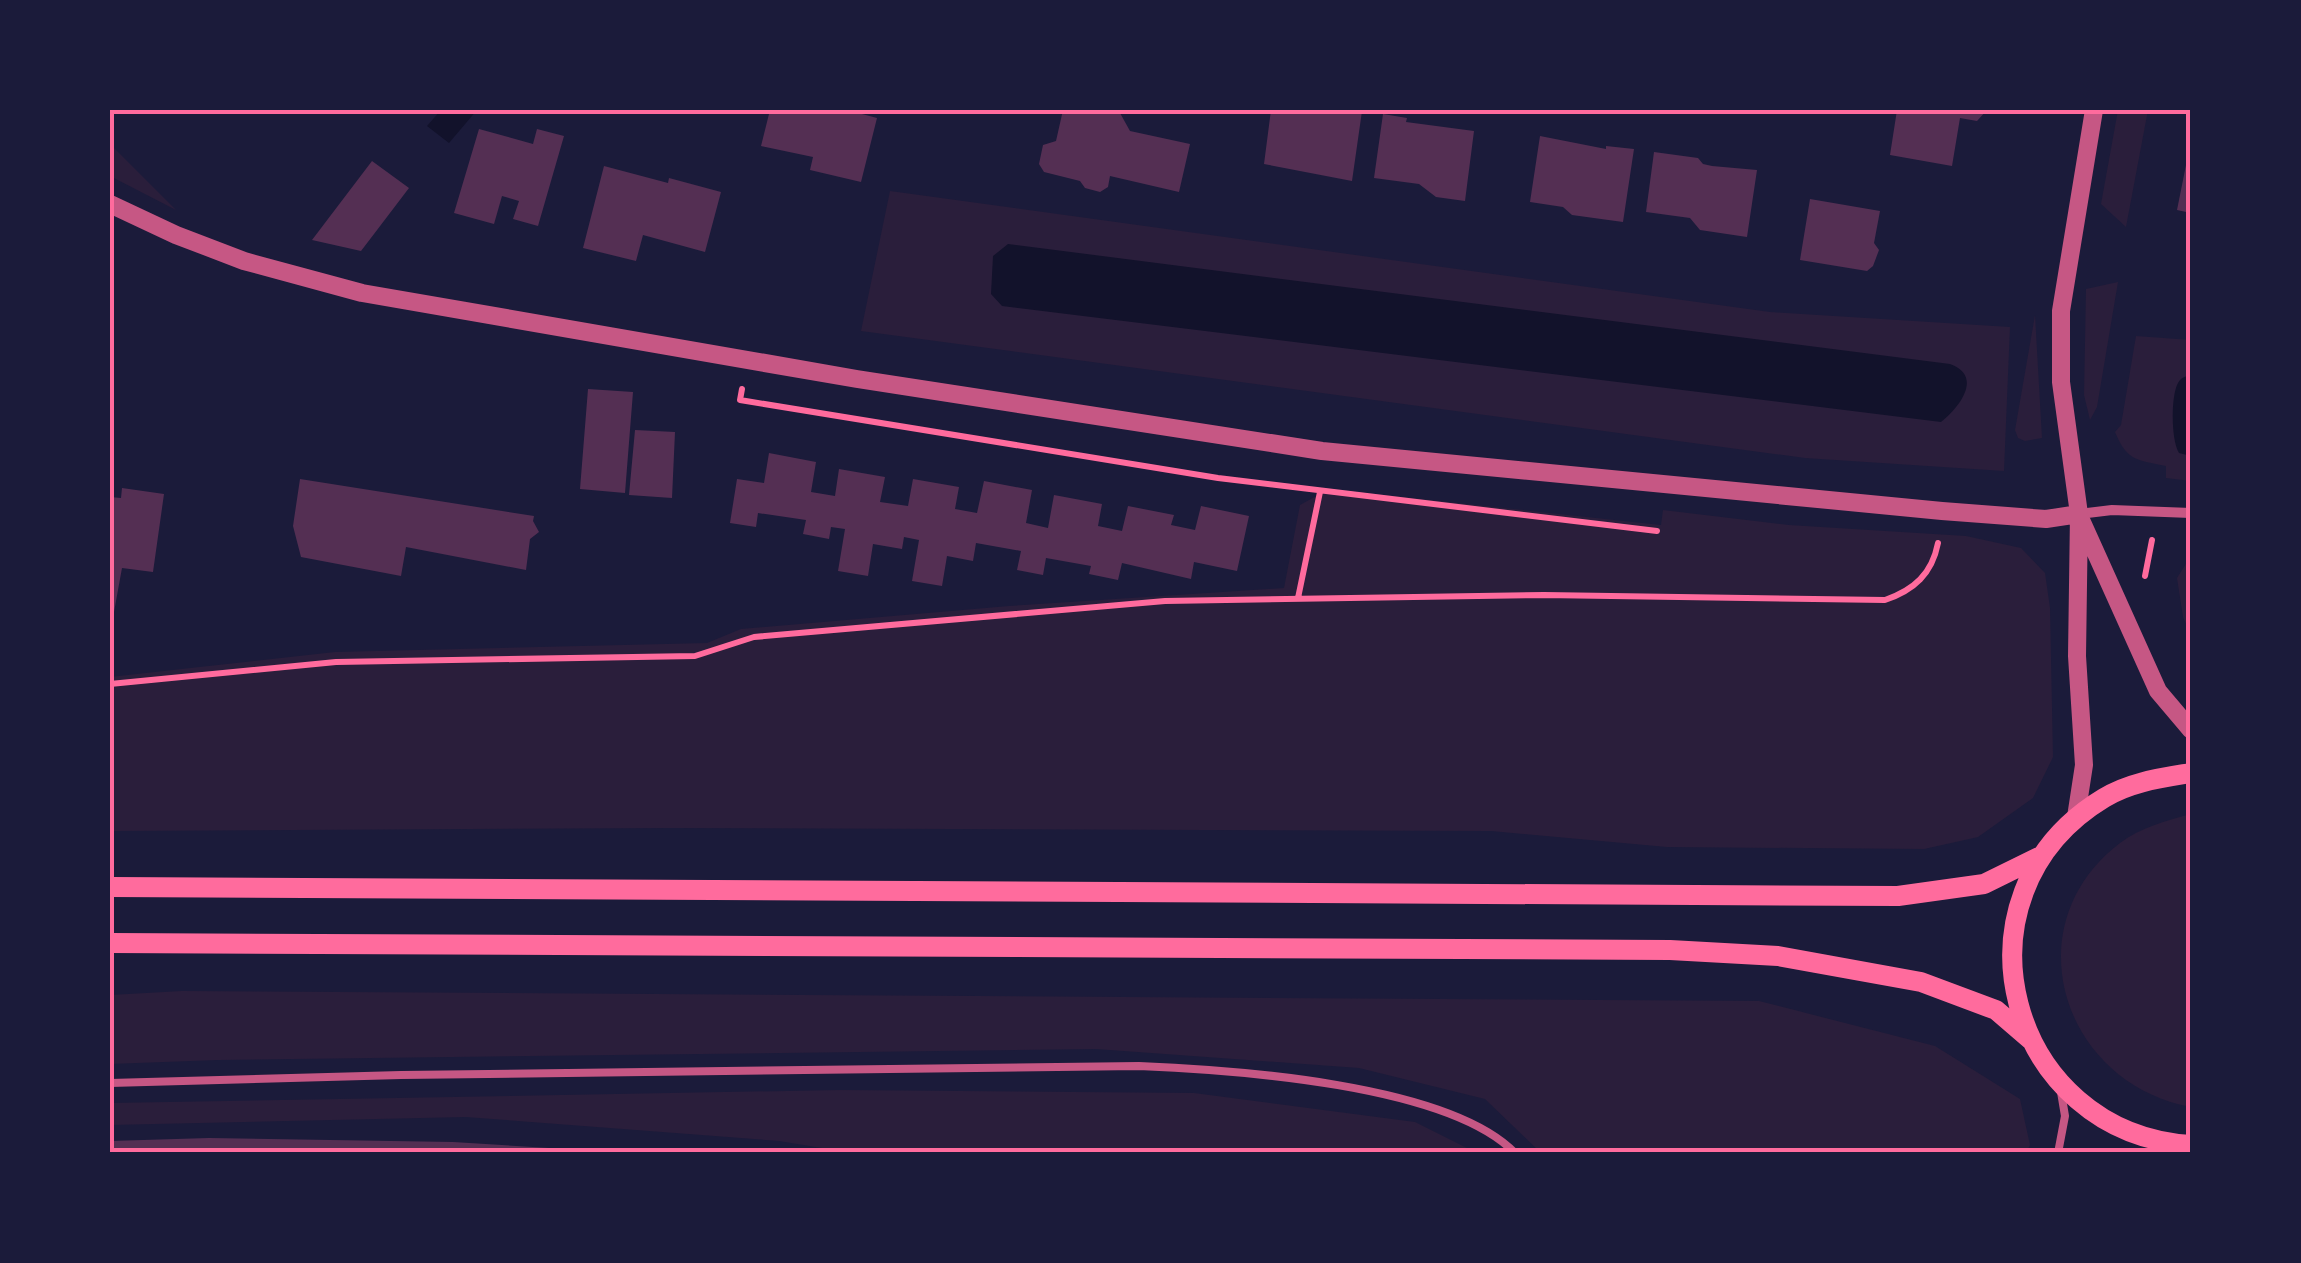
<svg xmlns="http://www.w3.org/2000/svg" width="2301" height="1263" font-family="Montserrat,sans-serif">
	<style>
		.green { fill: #2a1e3b }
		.water { fill: #12122b }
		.building { fill: #542f53 }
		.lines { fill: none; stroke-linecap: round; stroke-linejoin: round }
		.path { stroke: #ff6b9d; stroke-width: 6 }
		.service { stroke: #c65784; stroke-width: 8 }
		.minor { stroke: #c65784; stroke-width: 10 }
		.tertiary { stroke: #c65784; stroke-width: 18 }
		.secondary { stroke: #ff6b9d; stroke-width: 20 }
		.neatline { fill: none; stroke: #ff6b9d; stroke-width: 4 }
	</style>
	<rect width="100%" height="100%" fill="#1b1b3a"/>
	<path class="green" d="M2118 110H2148L2126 227 2101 204Z
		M110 144 176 210 110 176Z
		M890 191 1770 312 2010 327 2004 471 1805 458 861 331Z
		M2118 282 2097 407 2090 420 2084 395 2086 289Z
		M2035 315 2042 438 2025 441 2018 438 2015 430Z
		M2136 336 2191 340V481L2166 478V466C2137 460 2127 461 2115 432L2121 425Z
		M1329 489 1661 525 1663 510 1789 525 1966 536 2021 548 2045 573 2050 608 2053 757 2033 798 1978 837 1924 849 1667 847 1491 831 671 828 110 831V677L335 652 707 643 741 629 1009 606 1284 588 1300 505Z
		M2191 556V635L2183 617 2177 578Z
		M2191 814V1107C2062 1083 2012 925 2120 843 2141 827 2166 821 2191 814Z
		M182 991 1759 1001 1935 1046 2020 1099 2030 1145 2026 1153H1541L1485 1099 1359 1068 1096 1049 218 1060 110 1064V995Z
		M840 1090 1194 1093 1415 1122 1477 1153H852L779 1141 466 1117 110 1125V1103Z"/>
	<path class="water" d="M441 110H477L449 143 427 126Z
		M1008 244 1950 364C1984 376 1959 408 1941 422L1002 306 991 294 993 256Z
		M2191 375V456L2179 453C2171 440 2171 399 2177 385 2181 377 2184 377 2191 375Z"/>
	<path class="building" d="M770 110H847L877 118 861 182 810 170 813 157 761 146Z
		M1063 110H1111L1120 113 1130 131 1190 144 1179 192 1110 176 1108 187 1100 192 1085 188 1080 181 1044 172 1039 164 1043 145 1056 141Z
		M1271 110 1362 111 1352 181 1264 164Z
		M1897 110H1987L1977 121 1960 118 1952 166 1890 155Z
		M1383 114 1407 118 1406 122 1474 131 1465 201 1436 197 1419 184 1374 178Z
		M479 129 533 144 537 129 564 136 538 226 513 219 519 201 502 196 494 224 454 213Z
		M1540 136 1606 149V146L1634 149 1623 222 1572 215 1563 207 1530 202Z
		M1654 152 1698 158 1703 164 1712 166 1757 170 1747 237 1700 230 1690 218 1646 212Z
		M372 161 409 188 374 234 361 251 312 240Z
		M2186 165 2191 166V213L2177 210Z
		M604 166 668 183 669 178 721 192 705 252 643 235 636 261 583 248Z
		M1810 199 1880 211 1874 243 1879 250 1873 266 1867 271 1800 260Z
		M588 389 633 392 625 493 580 489Z
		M635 430 675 432 672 498 629 495Z
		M769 453 816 462 811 492 835 496 839 469 885 477 880 502 908 506 913 479 959 487 955 509 977 513 984 481 1032 490 1026 523 1048 528 1054 495 1102 504 1098 526 1122 531 1128 506 1174 515 1171 525 1195 530 1201 506 1249 516 1237 571 1194 562 1191 579 1122 563 1118 580 1089 574 1091 566 1046 558 1043 575 1017 570 1021 551 976 543 973 561 947 556 942 586 912 581 919 540 904 537 902 549 873 544 868 576 838 571 845 529 831 527 829 539 803 534 806 520 758 513 756 527 730 523 737 479 764 483Z
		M300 479 534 516 533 521 539 532 530 539 526 570 406 547 401 576 301 557 293 526Z
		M122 488 164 494 153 572 122 568 110 634V497L121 498Z
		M209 1138 453 1142 582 1150V1153H110V1141Z"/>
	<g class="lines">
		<path class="path" d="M742 389 740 400 1218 478 1657 531
			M2145 576 2152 540
			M1298 598 1320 492
			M110 684 336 662 695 656 754 637 1165 601 1544 595 1885 600C1914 590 1932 574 1938 543"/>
		<path class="service" d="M110 1083 401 1075 1139 1066C1235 1070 1448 1084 1515 1153
			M2058 1153 2065 1116 2061 1092"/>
		<path class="minor" d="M2079 514 2112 510 2191 513"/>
		<path class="tertiary" d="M110 204 176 235 244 261 362 293 857 379 1322 451 1942 511 2046 519 2079 514
			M2081 520 2158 691 2191 730
			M2076 817 2084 765 2077 656 2079 514 2061 382V311L2094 110"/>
		<path class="secondary" d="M2191 773C2161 778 2130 782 2104 798 1943 895 2008 1134 2191 1145
			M110 887 1898 896 1984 884 2039 857
			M110 943 1670 950 1778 956 1921 982 1996 1010 2032 1041"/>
	</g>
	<rect width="2301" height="1263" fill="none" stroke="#1b1b3a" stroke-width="225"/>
	<rect x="112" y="112" width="2076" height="1038" class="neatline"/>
</svg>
